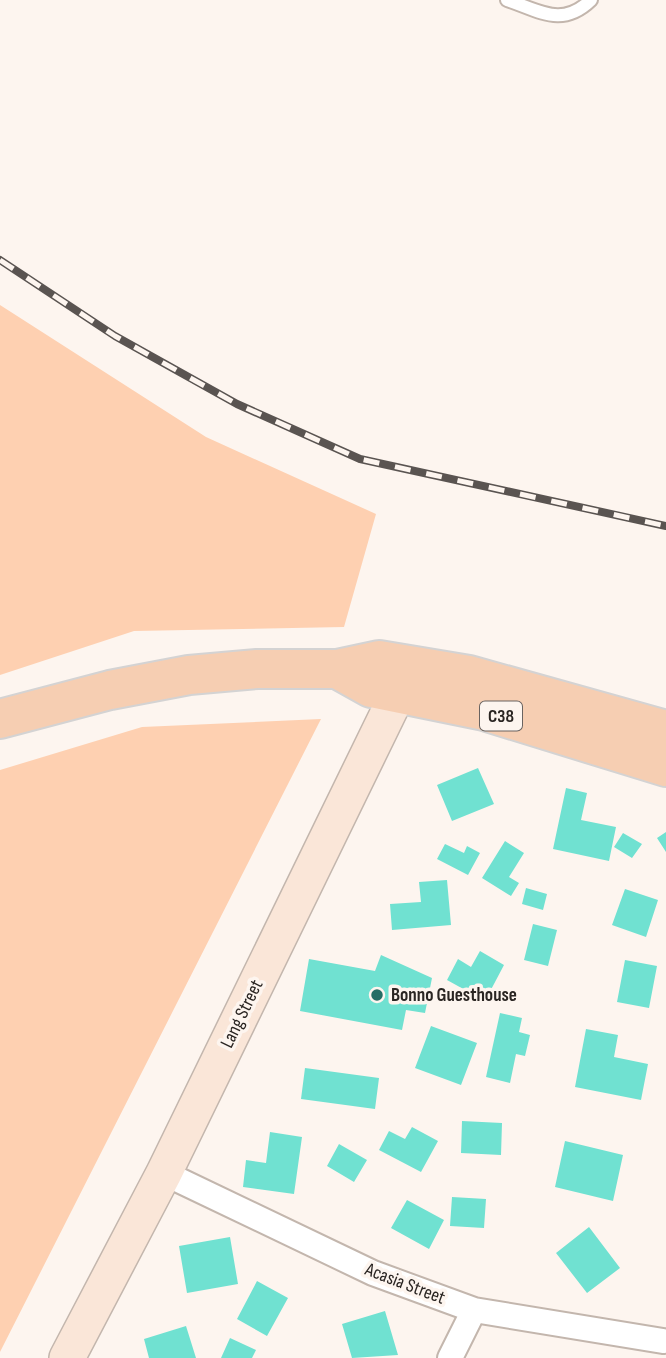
<svg xmlns="http://www.w3.org/2000/svg" width="666" height="1358" font-family="'Sofia Sans Condensed',sans-serif">
	<style>
		.green { fill: #fed0b1 }
		.building { fill: #70e1d1 }
		.lines { fill: none; stroke-linecap: round; stroke-linejoin: round }
		.lane-casing { stroke: #c3b6ad; stroke-width: 16 }
		.street-casing { stroke: #c3b6ad; stroke-width: 28 }
		.secondary-casing { stroke: #c3b6ad; stroke-width: 38 }
		.primary-casing { stroke: #d4d3d3; stroke-width: 42 }
		.lane { stroke: #fff; stroke-width: 12 }
		.street { stroke: #fff; stroke-width: 24 }
		.secondary { stroke: #fae6d8; stroke-width: 35 }
		.primary { stroke: #f6ceb2; stroke-width: 38 }
		.rail-casing { stroke: #5a5451; stroke-width: 8 }
		.rail { stroke: #fdf5ef; stroke-width: 5; stroke-dasharray: 16; stroke-linecap: butt }
		.poi-dot { fill: #256d65; stroke: #fdf5ef; stroke-width: 2.5 }
		.labels { text-anchor: middle; dominant-baseline: central; stroke-width: 7; stroke-linejoin: round; paint-order: stroke }
		.shield { fill: #fdf5ef; stroke: #696360; stroke-width: 2 }
		.shield-label { font-size: 18px; font-weight: bold; fill: #2a2522 }
		.poi-label { font-size: 19px; font-weight: bold; fill: #2a2522; stroke: #fdf5ef; text-anchor: start }
		.street-label { font-size: 19px; fill: #2a2522; stroke: #fdf5ef }
	</style>
	<rect width="100%" height="100%" fill="#fdf5ef"/>
	<path class="green" d="M0 305 206 437 376 514 344 627 134 631 0 675Z
		M321 719 0 1352V770L142 727Z"/>
	<path class="building" d="M478 768 494 804 452 821 437 785Z
		M566 788 587 793 581 820 616 827 609 861 553 849Z
		M666 832V852L657 838Z
		M623 833 642 844 632 858 614 847Z
		M505 841 524 853 509 877 519 883 511 896 482 878Z
		M445 844 464 853 467 846 480 853 468 875 437 859Z
		M447 880 451 925 392 930 390 904 421 902 419 882Z
		M526 888 547 894 543 910 522 904Z
		M625 889 658 900 646 937 612 925Z
		M533 924 557 930 548 966 524 960Z
		M480 951 504 965 485 1001 447 980 458 959 471 967Z
		M381 955 432 978 425 1013 406 1010 402 1030 300 1011 309 959 375 971Z
		M625 960 657 966 649 1008 617 1002Z
		M500 1013 522 1018 519 1032 530 1035 525 1056 516 1054 510 1083 486 1077Z
		M431 1026 477 1043 461 1085 415 1068Z
		M586 1029 618 1035 614 1057 648 1064 641 1100 575 1087Z
		M305 1068 379 1078 375 1109 301 1099Z
		M462 1121 502 1123 501 1155 461 1153Z
		M412 1127 438 1141 421 1172 379 1150 389 1131 405 1139Z
		M270 1132 302 1137 294 1194 243 1187 246 1160 266 1163Z
		M565 1141 623 1155 613 1201 555 1187Z
		M339 1144 367 1160 354 1182 327 1166Z
		M452 1197 486 1199 484 1228 450 1226Z
		M407 1200 444 1220 429 1249 391 1228Z
		M589 1227 620 1268 587 1293 556 1253Z
		M230 1237 238 1284 187 1293 179 1246Z
		M257 1281 288 1298 267 1336 237 1319Z
		M385 1311 398 1355 352 1358 342 1324Z
		M186 1326 196 1358H149L144 1339Z
		M230 1338 256 1350 252 1358H221Z"/>
	<g class="lines">
		<g class="lane-casing">
			<path id="lane" d="M507 0C540 11 562 28 591 0"/>
		</g>
		<g class="street-casing">
			<path id="street" d="M164 1173 373 1273 474 1310 663 1341
				M450 1358 474 1310"/>
		</g>
		<g class="secondary-casing">
			<path id="secondary" d="M67 1358 164 1173 398 693 406 667"/>
		</g>
		<g class="primary-casing">
			<path id="primary" d="M337 669 371 688 484 711 666 767
				M0 719 110 690 189 675 257 669H337L379 660 469 675 666 730"/>
		</g>
		<use href="#lane" class="lane"/>
		<use href="#street" class="street"/>
		<use href="#secondary" class="secondary"/>
		<use href="#primary" class="primary"/>
		<g class="rail-casing">
			<path id="rail" d="M0 260 115 336 237 404 360 459 666 526"/>
		</g>
		<use href="#rail" class="rail"/>
	</g>
	<circle class="poi-dot" cx="377" cy="995" r="7"/>
	<g class="labels">
		<rect class="shield" x="480" y="701.5" width="42" height="29" rx="5"/>
		<g class="shield-label">
			<text x="501" y="716">C38</text>
		</g>
		<g class="poi-label">
			<text x="391" y="995">Bonno Guesthouse</text>
		</g>
		<g class="street-label">
			<text transform="translate(242 1014) rotate(-64)">Lang Street</text>
			<text transform="translate(405 1284) rotate(21)">Acasia Street</text>
		</g>
	</g>
</svg>
